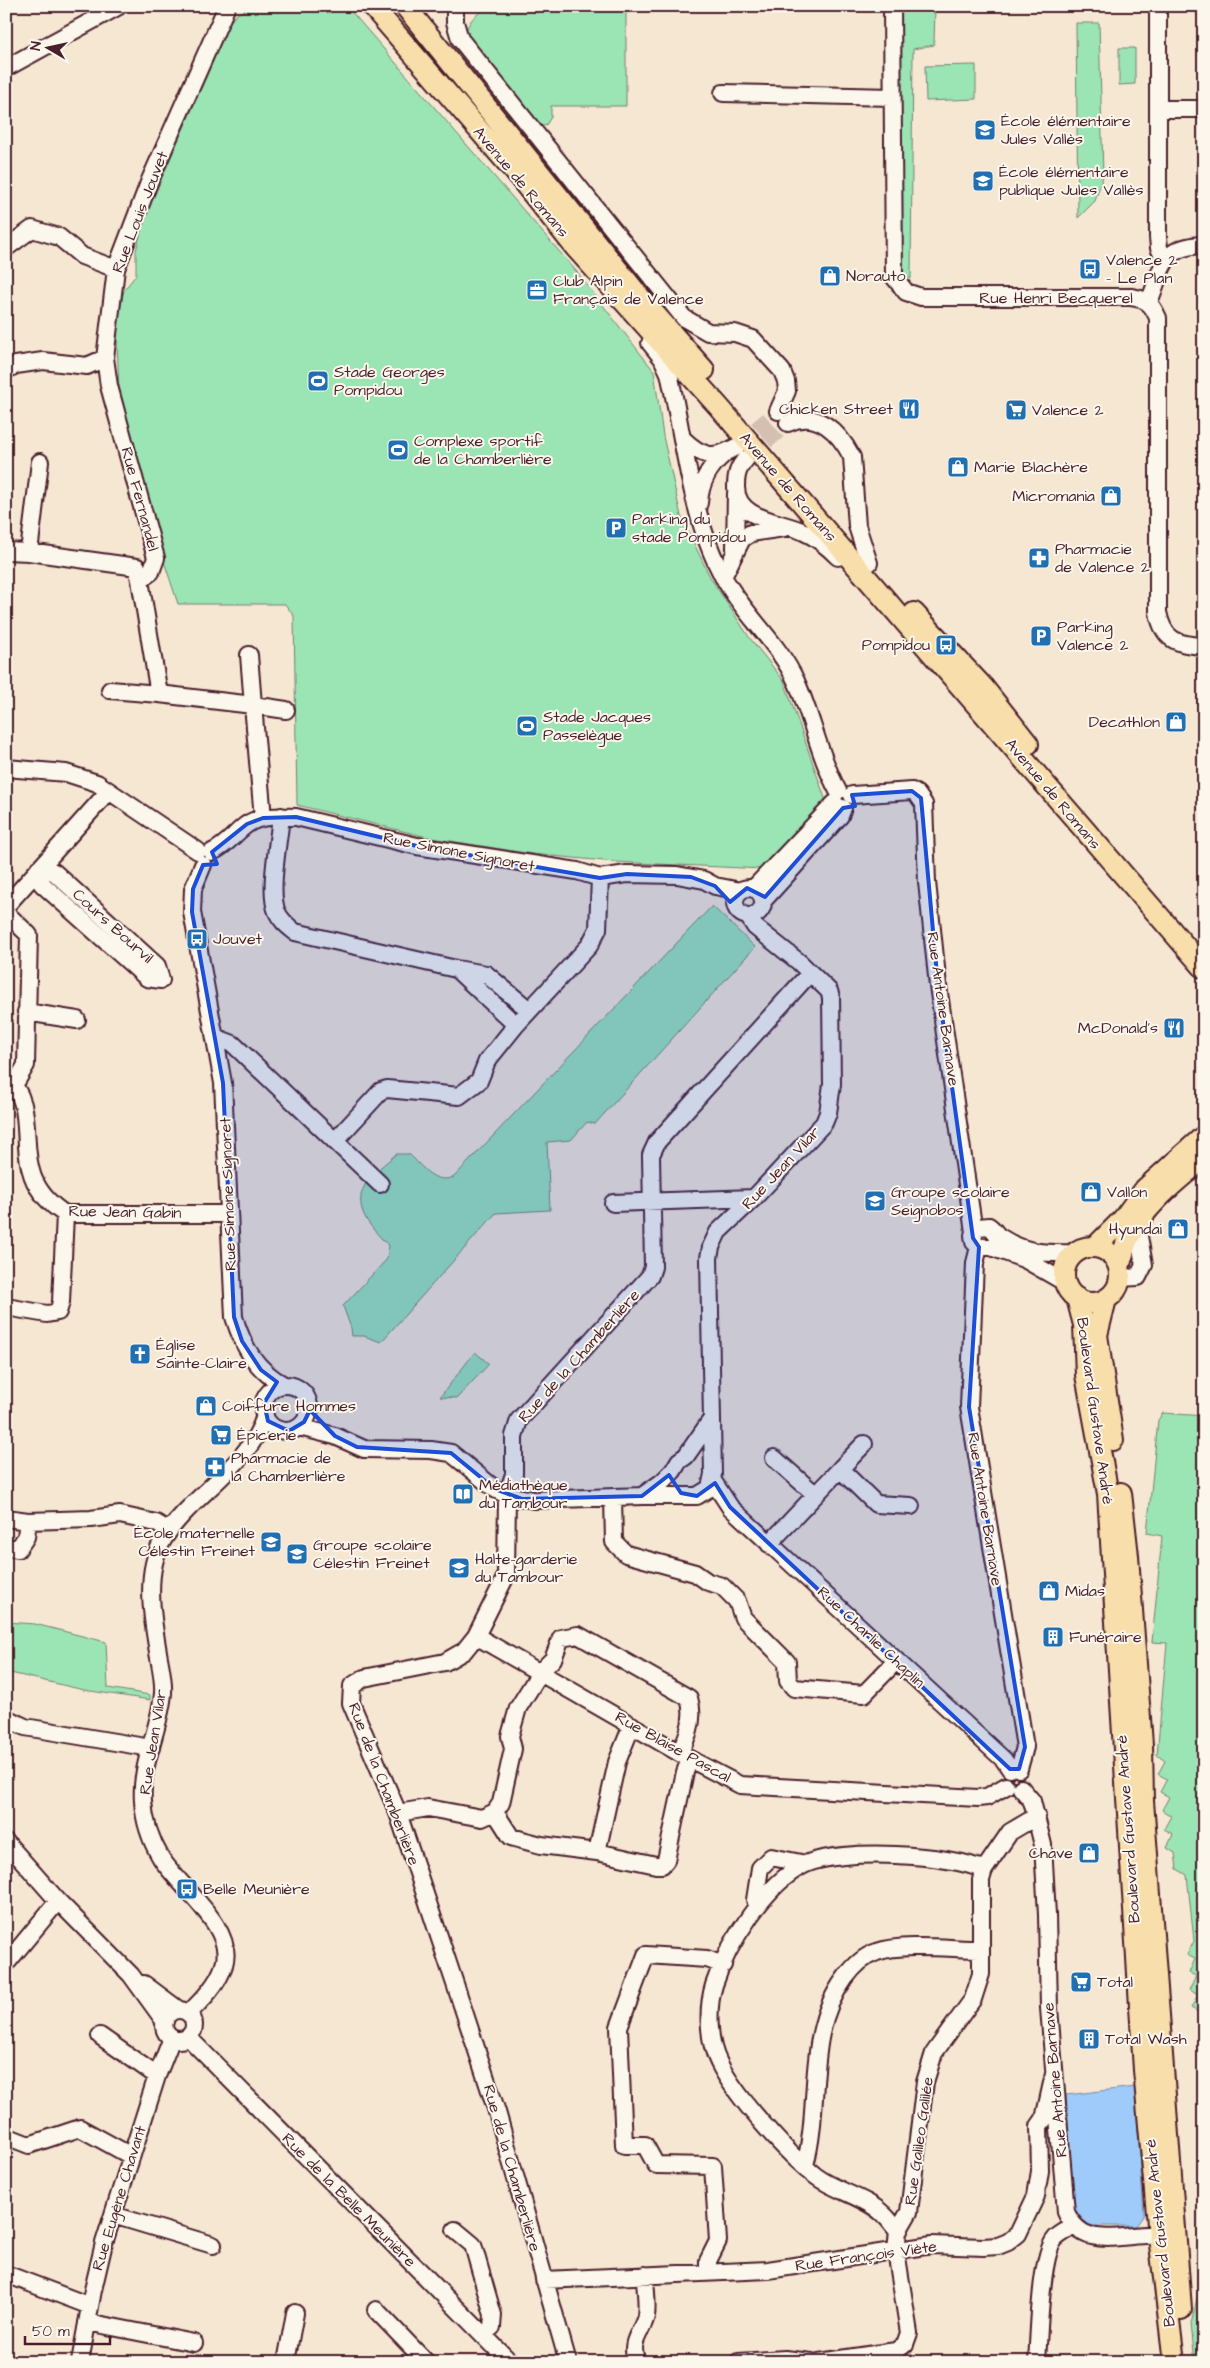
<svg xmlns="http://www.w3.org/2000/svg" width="1210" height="2368" font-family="'Architects Daughter',sans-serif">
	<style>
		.green { fill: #9be4b4; stroke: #728270 }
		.water { fill: #9ecbf9; stroke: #7c86a7 }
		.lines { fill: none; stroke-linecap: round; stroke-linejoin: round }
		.minor-tunnel { stroke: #d4bfb1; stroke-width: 16; stroke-dasharray: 16 8; stroke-linecap: butt }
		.minor-casing { stroke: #4a1f2b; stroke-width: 20 }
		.major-casing { stroke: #4a1f2b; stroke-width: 24 }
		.minor { stroke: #fbf7ec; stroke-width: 16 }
		.major { stroke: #f8deab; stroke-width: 20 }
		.marked { fill: #1d4ed8; fill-opacity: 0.2; stroke: #1d4ed8; stroke-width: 4; stroke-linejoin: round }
		.labels { text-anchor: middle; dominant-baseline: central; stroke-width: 4; stroke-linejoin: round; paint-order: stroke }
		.poi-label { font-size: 16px; fill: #4a1f2b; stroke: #fbf7ec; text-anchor: start }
		.street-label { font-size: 16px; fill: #4a1f2b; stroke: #fbf7ec }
	</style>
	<rect width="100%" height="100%" fill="#f6e7d3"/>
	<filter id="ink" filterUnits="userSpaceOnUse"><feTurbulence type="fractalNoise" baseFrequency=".02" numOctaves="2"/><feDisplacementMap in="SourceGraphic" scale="10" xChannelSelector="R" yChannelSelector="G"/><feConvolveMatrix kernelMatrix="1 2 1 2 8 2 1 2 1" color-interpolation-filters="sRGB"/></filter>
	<g filter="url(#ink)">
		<path class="green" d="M502 6H626V106H551V117L546 125 529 123 463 40C470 15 477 11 502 6Z
			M901 6H935L934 45 913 49 911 279 898 271Z
			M252 7 347 8 350 10 577 272 654 371 663 436 681 516 710 577 749 637 784 681 826 801 763 869 615 862 532 854 431 838 297 805 294 616 285 604H178L137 479 119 391 117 340 118 321 124 290 136 275V251L144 219 230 22 237 14Z
			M1076 23H1099L1103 176 1095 201 1078 218Z
			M1119 48H1135V84L1119 85Z
			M976 65V99L926 101 925 66Z
			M712 906 755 947 595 1124 587 1122 571 1140 547 1142 550 1210 496 1213 381 1342 364 1336H352L351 1328 343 1306 387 1259 389 1246C374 1231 351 1209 365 1185 372 1173 386 1163 396 1154H409C423 1167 434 1185 454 1177Z
			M475 1352 489 1364 457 1398 440 1397Z
			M1163 1413 1204 1416V2060L1200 2013 1191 2008 1198 1995 1189 1990 1196 1976 1189 1973 1195 1959 1187 1955 1194 1941 1187 1875 1177 1869 1175 1853 1167 1848 1173 1834 1164 1829 1171 1816 1162 1810 1169 1797 1160 1792 1167 1779 1158 1774 1165 1761 1157 1755 1167 1643 1152 1642 1162 1536 1147 1533 1158 1420Z
			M6 1622 35 1624 106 1642 108 1688 150 1695V1700L84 1690 6 1672Z
			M1204 2269V2362H1195L1191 2324Z"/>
		<path class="water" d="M1135 2087 1144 2215 1136 2226H1089L1074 2209 1066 2095Z"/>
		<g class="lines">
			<path class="minor-tunnel" d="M738 445 778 411
				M748 457 788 423"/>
			<g class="minor-casing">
				<path id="minor" d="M455 6V22L460 39 684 318 708 332 735 333 753 339 782 371 786 381 787 391 778 411
					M892 6 894 277 906 292 921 297H1131C1147 299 1152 304 1158 318V612C1163 640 1177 645 1204 646
					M1158 6V237L1159 248 1165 260
					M6 68 119 6
					M723 93 892 97
					M1159 109H1204
					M6 248 32 229 59 237 82 256 116 269
					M1149 302C1163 269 1160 246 1204 245
					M650 343 662 358 669 373C684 438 691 520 724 578 744 615 778 642 796 681 812 716 819 756 838 791
					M105 358 109 386 156 558 151 572 140 580 159 694 253 705 263 818
					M6 370 16 365 43 361 87 366 105 358 116 269 150 180 227 6
					M788 423C817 409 839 432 852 457L857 526 869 563
					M683 439C702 457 713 460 736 447
					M746 459C738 467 736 475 736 487 736 520 781 521 804 532 818 538 828 547 838 557
					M699 503C700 483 708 468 724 454
					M735 549 736 493
					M6 551 29 552 137 567 140 580
					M29 552 40 462
					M723 577 742 539 751 533 784 528
					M249 655 253 705 286 710
					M110 690 159 694
					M6 768 66 773 97 783 198 851
					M852 795 912 791 917 794 924 804 927 882 938 986 974 1232
					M281 816C279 840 268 892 277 912 281 921 288 926 295 932L456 969 486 974 529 1010
					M212 852C226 846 234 834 246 825 260 815 280 816 296 817L417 846 577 871 600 878 627 874 677 875 704 880 715 886 741 891
					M203 865 193 889 192 912 223 1083 234 1317C243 1347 256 1370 284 1385
					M39 868 54 872 157 966 161 980 147 978 42 884Z
					M735 902a14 14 0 1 1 28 0a14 14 0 1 1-28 0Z
					M753 889 835 803
					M763 901 840 816 843 808
					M6 906 108 792
					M6 913 29 935 26 1065 15 1084
					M456 969 516 1025
					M26 1012 77 1020
					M215 1037 233 1044 380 1184
					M6 1076C48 1115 0 1172 65 1214H228
					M335 1141 381 1091 387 1089 459 1096 479 1081 487 1061 516 1025 589 946 598 929 600 878
					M613 1203 754 1198
					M979 1247 975 1263 969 1407 1025 1747 1019 1769
					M1120 1278 1138 1277 1144 1265 1137 1225
					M1066 1283 1026 1260 991 1247H979L974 1242 973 1235 978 1227 989 1226C994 1229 995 1234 1000 1237 1024 1253 1046 1254 1075 1253
					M6 1307 47 1314 58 1312 61 1302 65 1214
					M263 1408a23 23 0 1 1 46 0a23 23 0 1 1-46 0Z
					M299 1427 335 1436 364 1449 431 1450 451 1453 495 1489 507 1495 534 1500 642 1496H697L710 1488 713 1474 709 1258 711 1247 718 1232 754 1198 824 1123 828 1113 832 1084 831 997 829 991 799 962 755 927 748 916
					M774 1458 816 1495
					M840 1469 864 1444
					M713 1481 730 1507 1004 1760 1010 1769
					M642 1496 662 1482 673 1471 679 1461 686 1456 711 1420
					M613 1497 614 1542 626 1554 695 1573 708 1582 722 1586 737 1601 743 1618 787 1662 788 1681 794 1688 864 1694 896 1661
					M6 1518 28 1521 91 1519 120 1515 156 1523 169 1531
					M769 1544 840 1469 876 1504 911 1506
					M6 1547 18 1549 26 1537 28 1521
					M476 1636 690 1759 740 1785 978 1798 987 1797 1006 1786
					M6 1718 25 1727 151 1748
					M632 1725 617 1762 597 1852 656 1865H662L666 1860 685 1772 690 1759
					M1021 1788 1032 1801 1043 1845 1047 1915 1049 2008 1066 2212C1086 2259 1137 2225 1171 2238
					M495 1812 511 1837 541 1845 597 1852
					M398 1813 428 1808 482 1818 495 1812 501 1803 513 1749 510 1736 518 1708 541 1671 553 1659 561 1638 578 1635 689 1698C695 1717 689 1736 679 1753
					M6 1842 58 1901 131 1975 165 2022
					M757 1904 755 1900 760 1868 771 1857 806 1864
					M6 1964 58 1901
					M144 1984 179 2010
					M164 2025a15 15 0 1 1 30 0a15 15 0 1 1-30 0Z
					M189 2013C202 2000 219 1983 224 1965 236 1928 179 1887 161 1858 151 1841 144 1820 143 1801 140 1764 160 1729 163 1693 164 1679 160 1665 158 1652 152 1617 144 1572 163 1540 188 1497 252 1464 265 1415
					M100 2036 157 2076
					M188 2037 510 2362
					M6 2136 29 2145 80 2128 131 2156
					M805 2165C822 2103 804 2033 845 1978 853 1967 864 1956 877 1952 903 1943 952 1949 980 1949
					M113 2215 213 2245
					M455 2230 473 2245 493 2315 492 2327 483 2335
					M898 2231 909 2212 925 2082 934 2053 973 1999 981 1974V1880L984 1870 1010 1832 1037 1816
					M708 2272V2261L718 2241 713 2166 656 2165 645 2145H624L619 2027 646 1955 707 1959 723 1965
					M6 2274 90 2306
					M544 2280 768 2270 932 2245 983 2247 998 2246 1008 2242 1018 2234 1036 2196 1040 2171 1039 2126 1044 2119 1054 2074
					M376 2310 426 2362
					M87 2322 194 2343
					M80 2362 93 2290 104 2243 157 2076 172 2038
					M286 2362 295 2313
					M568 2362 497 2112 460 1999 398 1813 351 1703 352 1686 364 1678 445 1662 464 1651 476 1636 506 1576 507 1495 514 1474V1436L519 1420 650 1276 653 1267 651 1155 657 1142 810 973
					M637 2362C628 2341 642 2333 646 2316 648 2304 645 2288 645 2275
					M738 2362 785 2359 812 2362
					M819 2362 896 2351 905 2344 909 2333 896 2251 898 2231C893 2226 889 2219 883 2214 867 2198 836 2191 817 2177 788 2155 735 2096 719 2063 708 2042 707 2008 714 1985 727 1945 766 1882 806 1864 840 1848 952 1854 984 1870
					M1037 2362C1039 2337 1040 2256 1055 2239 1059 2234 1068 2230 1074 2226"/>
			</g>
			<g class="major-casing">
				<path id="major" d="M372 6 516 173 575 247 719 407 1204 968
					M405 6 639 296 704 370
					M914 613 983 687 1028 744
					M1095 1247 1123 1219 1145 1189 1204 1136
					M1064 1275a28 28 0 1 1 56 0a28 28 0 1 1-56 0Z
					M1119 1267C1122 1258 1124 1249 1127 1241 1143 1207 1176 1181 1204 1158
					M1077 1298 1084 1325 1086 1375 1108 1494 1144 2070 1159 2236 1174 2362
					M1106 1299 1097 1335 1113 1440
					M1121 1493 1128 1556 1142 1745 1143 1801 1181 2309"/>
			</g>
			<use href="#minor" class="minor"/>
			<use href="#major" class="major"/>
		</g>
	</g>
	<path class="marked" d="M912 791 921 798 938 986 973 1238 979 1247 969 1407 1025 1747 1019 1769H1010L730 1507 715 1483 697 1496 681 1493 669 1475 642 1496 522 1499 495 1489 451 1453 357 1447 335 1436 310 1410 304 1422 289 1431 268 1421 264 1403 277 1382 261 1370 242 1341 234 1317 223 1083 192 912 193 889 203 865 217 864 212 852 247 824 263 818 296 817 417 846 600 878 627 874 691 877 715 886 730 902 747 888 765 897 843 808 855 806 852 795Z"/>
	<defs>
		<g id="school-square" transform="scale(1.125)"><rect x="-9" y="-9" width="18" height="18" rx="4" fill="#1f6fb2" stroke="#fbf7ec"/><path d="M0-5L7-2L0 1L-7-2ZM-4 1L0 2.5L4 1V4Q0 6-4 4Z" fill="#fff"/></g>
		<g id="bus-square" transform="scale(1.125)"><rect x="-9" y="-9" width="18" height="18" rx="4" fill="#1f6fb2" stroke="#fbf7ec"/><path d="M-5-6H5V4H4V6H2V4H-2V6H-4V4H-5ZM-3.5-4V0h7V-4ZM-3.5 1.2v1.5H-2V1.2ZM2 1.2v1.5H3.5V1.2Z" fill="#fff"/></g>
		<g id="shop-square" transform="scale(1.125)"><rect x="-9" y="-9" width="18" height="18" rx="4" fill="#1f6fb2" stroke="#fbf7ec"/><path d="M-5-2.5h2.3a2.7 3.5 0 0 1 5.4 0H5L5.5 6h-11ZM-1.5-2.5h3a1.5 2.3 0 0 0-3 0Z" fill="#fff"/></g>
		<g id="office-square" transform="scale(1.125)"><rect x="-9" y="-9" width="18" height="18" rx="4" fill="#1f6fb2" stroke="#fbf7ec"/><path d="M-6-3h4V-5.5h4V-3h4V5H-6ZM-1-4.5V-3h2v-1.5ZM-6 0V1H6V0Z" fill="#fff"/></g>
		<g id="stadium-square" transform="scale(1.125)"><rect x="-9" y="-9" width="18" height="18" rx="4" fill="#1f6fb2" stroke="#fbf7ec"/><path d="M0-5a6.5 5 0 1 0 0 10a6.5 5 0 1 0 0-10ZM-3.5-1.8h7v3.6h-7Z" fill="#fff"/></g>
		<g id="restaurant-square" transform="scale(1.125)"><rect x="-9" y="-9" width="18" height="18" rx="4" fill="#1f6fb2" stroke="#fbf7ec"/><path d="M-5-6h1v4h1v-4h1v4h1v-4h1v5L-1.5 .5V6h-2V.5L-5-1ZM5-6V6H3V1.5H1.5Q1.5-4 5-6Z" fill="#fff"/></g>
		<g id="supermarket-square" transform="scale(1.125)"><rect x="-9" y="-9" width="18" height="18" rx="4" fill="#1f6fb2" stroke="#fbf7ec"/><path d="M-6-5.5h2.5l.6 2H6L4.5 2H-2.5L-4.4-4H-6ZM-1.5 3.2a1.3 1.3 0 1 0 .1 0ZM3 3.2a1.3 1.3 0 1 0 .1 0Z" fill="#fff"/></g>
		<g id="parking-square" transform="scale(1.125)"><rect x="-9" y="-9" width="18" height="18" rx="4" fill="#1f6fb2" stroke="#fbf7ec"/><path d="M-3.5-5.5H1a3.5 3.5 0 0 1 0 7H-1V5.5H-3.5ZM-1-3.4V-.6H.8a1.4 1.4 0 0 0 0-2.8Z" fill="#fff"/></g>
		<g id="pharmacy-square" transform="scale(1.125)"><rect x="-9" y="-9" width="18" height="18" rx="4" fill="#1f6fb2" stroke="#fbf7ec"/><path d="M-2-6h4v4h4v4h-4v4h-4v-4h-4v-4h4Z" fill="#fff"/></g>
		<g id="church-square" transform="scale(1.125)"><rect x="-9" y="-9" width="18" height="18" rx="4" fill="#1f6fb2" stroke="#fbf7ec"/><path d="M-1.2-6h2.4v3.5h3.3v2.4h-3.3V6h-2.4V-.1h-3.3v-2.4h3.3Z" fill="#fff"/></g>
		<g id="library-square" transform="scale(1.125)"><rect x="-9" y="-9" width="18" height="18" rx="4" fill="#1f6fb2" stroke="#fbf7ec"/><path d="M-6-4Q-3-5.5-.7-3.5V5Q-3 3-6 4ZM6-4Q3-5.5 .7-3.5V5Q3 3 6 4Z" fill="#fff"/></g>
		<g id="building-square" transform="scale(1.125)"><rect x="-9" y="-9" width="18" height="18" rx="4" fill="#1f6fb2" stroke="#fbf7ec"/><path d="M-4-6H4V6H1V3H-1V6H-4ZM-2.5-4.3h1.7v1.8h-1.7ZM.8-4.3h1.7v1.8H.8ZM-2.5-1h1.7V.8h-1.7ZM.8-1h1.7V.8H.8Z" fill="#fff"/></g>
	</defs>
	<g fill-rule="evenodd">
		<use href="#school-square" x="985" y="130"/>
		<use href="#school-square" x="983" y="181"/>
		<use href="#bus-square" x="1090" y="269"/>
		<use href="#shop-square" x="830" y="276"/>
		<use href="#office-square" x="537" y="290"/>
		<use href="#stadium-square" x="318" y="381"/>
		<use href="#restaurant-square" x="909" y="409"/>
		<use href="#supermarket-square" x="1016" y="410"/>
		<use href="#stadium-square" x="398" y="450"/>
		<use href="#shop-square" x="958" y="467"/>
		<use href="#shop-square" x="1111" y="496"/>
		<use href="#parking-square" x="616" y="528"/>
		<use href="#pharmacy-square" x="1039" y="558"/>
		<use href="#parking-square" x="1041" y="636"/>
		<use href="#bus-square" x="946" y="645"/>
		<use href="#shop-square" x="1176" y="722"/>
		<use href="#stadium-square" x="527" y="726"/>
		<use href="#bus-square" x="197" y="939"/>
		<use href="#restaurant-square" x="1174" y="1028"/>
		<use href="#shop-square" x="1091" y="1192"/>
		<use href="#school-square" x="875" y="1201"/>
		<use href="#shop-square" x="1178" y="1229"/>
		<use href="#church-square" x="140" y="1354"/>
		<use href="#shop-square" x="206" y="1406"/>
		<use href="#supermarket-square" x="221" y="1435"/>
		<use href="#pharmacy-square" x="215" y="1467"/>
		<use href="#library-square" x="463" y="1494"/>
		<use href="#school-square" x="271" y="1542"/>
		<use href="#school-square" x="297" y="1554"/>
		<use href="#school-square" x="459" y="1568"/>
		<use href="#shop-square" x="1049" y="1591"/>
		<use href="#building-square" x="1053" y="1637"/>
		<use href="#shop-square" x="1089" y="1853"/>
		<use href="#bus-square" x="187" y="1889"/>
		<use href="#supermarket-square" x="1081" y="1982"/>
		<use href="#building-square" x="1089" y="2039"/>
	</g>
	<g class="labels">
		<g class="poi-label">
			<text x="1001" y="121">École élémentaire<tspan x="1001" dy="18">Jules Vallès</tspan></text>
			<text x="999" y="172">École élémentaire<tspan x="999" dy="18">publique Jules Vallès</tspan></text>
			<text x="1106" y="260">Valence 2<tspan x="1106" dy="18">- Le Plan</tspan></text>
			<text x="846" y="276">Norauto</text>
			<text x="553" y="281">Club Alpin<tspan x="553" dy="18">Français de Valence</tspan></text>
			<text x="334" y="372">Stade Georges<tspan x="334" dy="18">Pompidou</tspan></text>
			<text x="893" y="409" text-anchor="end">Chicken Street</text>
			<text x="1032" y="410">Valence 2</text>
			<text x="414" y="441">Complexe sportif<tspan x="414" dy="18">de la Chamberlière</tspan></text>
			<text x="974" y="467">Marie Blachère</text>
			<text x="1095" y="496" text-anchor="end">Micromania</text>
			<text x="632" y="519">Parking du<tspan x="632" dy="18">stade Pompidou</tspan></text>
			<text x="1055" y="549">Pharmacie<tspan x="1055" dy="18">de Valence 2</tspan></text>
			<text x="1057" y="627">Parking<tspan x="1057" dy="18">Valence 2</tspan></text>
			<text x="930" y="645" text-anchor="end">Pompidou</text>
			<text x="543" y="717">Stade Jacques<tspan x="543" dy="18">Passelègue</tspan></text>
			<text x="1160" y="722" text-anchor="end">Decathlon</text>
			<text x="213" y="939">Jouvet</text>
			<text x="1158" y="1028" text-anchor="end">McDonald's</text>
			<text x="891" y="1192">Groupe scolaire<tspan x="891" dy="18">Seignobos</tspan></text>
			<text x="1107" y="1192">Vallon</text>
			<text x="1162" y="1229" text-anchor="end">Hyundai</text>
			<text x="156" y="1345">Église<tspan x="156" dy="18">Sainte-Claire</tspan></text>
			<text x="222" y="1406">Coiffure Hommes</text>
			<text x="237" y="1435">Épicerie</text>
			<text x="231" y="1458">Pharmacie de<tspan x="231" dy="18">la Chamberlière</tspan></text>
			<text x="479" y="1485">Médiathèque<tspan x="479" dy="18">du Tambour</tspan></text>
			<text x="255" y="1533" text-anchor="end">École maternelle<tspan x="255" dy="18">Célestin Freinet</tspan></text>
			<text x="313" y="1545">Groupe scolaire<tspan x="313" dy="18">Célestin Freinet</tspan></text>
			<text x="475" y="1559">Halte-garderie<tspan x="475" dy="18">du Tambour</tspan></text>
			<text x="1065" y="1591">Midas</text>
			<text x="1069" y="1637">Funéraire</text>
			<text x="1073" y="1853" text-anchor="end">Chave</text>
			<text x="203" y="1889">Belle Meunière</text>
			<text x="1097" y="1982">Total</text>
			<text x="1105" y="2039">Total Wash</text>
		</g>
		<g class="street-label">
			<text transform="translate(521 182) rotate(50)">Avenue de Romans</text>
			<text transform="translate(140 212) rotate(-69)">Rue Louis Jouvet</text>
			<text x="1056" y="298">Rue Henri Becquerel</text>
			<text transform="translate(788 487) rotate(49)">Avenue de Romans</text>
			<text transform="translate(140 499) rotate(75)">Rue Fernandel</text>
			<text transform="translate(1053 794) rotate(50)">Avenue de Romans</text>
			<text transform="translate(459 852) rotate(11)">Rue Simone Signoret</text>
			<text transform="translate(113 926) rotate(42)">Cours Bourvil</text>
			<text transform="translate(943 1009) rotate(82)">Rue Antoine Barnave</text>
			<text transform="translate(781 1168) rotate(-47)">Rue Jean Vilar</text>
			<text transform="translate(228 1194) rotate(-92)">Rue Simone Signoret</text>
			<text transform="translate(125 1212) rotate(1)">Rue Jean Gabin</text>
			<text transform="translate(579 1356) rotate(-48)">Rue de la Chamberlière</text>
			<text transform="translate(1095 1411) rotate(82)">Boulevard Gustave André</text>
			<text transform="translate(985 1509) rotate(81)">Rue Antoine Barnave</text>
			<text transform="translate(871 1637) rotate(43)">Rue Charlie Chaplin</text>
			<text transform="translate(153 1742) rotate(-81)">Rue Jean Vilar</text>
			<text transform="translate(673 1747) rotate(29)">Rue Blaise Pascal</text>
			<text transform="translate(384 1784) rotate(69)">Rue de la Chamberlière</text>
			<text transform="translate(1128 1829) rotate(-94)">Boulevard Gustave André</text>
			<text transform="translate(1055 2080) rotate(-95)">Rue Antoine Barnave</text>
			<text transform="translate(919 2141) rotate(-82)">Rue Galileo Galilée</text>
			<text transform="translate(512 2168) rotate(74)">Rue de la Chamberlière</text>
			<text transform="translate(119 2198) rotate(-73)">Rue Eugène Chavant</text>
			<text transform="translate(349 2200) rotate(45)">Rue de la Belle Meunière</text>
			<text transform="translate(1160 2233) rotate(-96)">Boulevard Gustave André</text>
			<text transform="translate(866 2256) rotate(-8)">Rue François Viète</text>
		</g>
	</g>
	<rect width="1210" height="2368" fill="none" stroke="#fbf7ec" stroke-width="25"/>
	<rect x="12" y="12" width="1185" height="2343" fill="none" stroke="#4a1f2b" stroke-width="2" filter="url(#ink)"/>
	<g transform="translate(48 48) rotate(279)" stroke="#fbf7ec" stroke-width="4" paint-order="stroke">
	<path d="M0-4L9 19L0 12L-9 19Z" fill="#4a1f2b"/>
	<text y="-8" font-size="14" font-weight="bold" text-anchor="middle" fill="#4a1f2b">N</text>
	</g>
	<path d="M25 2336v8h85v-8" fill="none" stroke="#4a1f2b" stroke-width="2.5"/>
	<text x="32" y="2336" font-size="15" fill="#4a1f2b" stroke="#fbf7ec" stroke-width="4" paint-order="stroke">50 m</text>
</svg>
